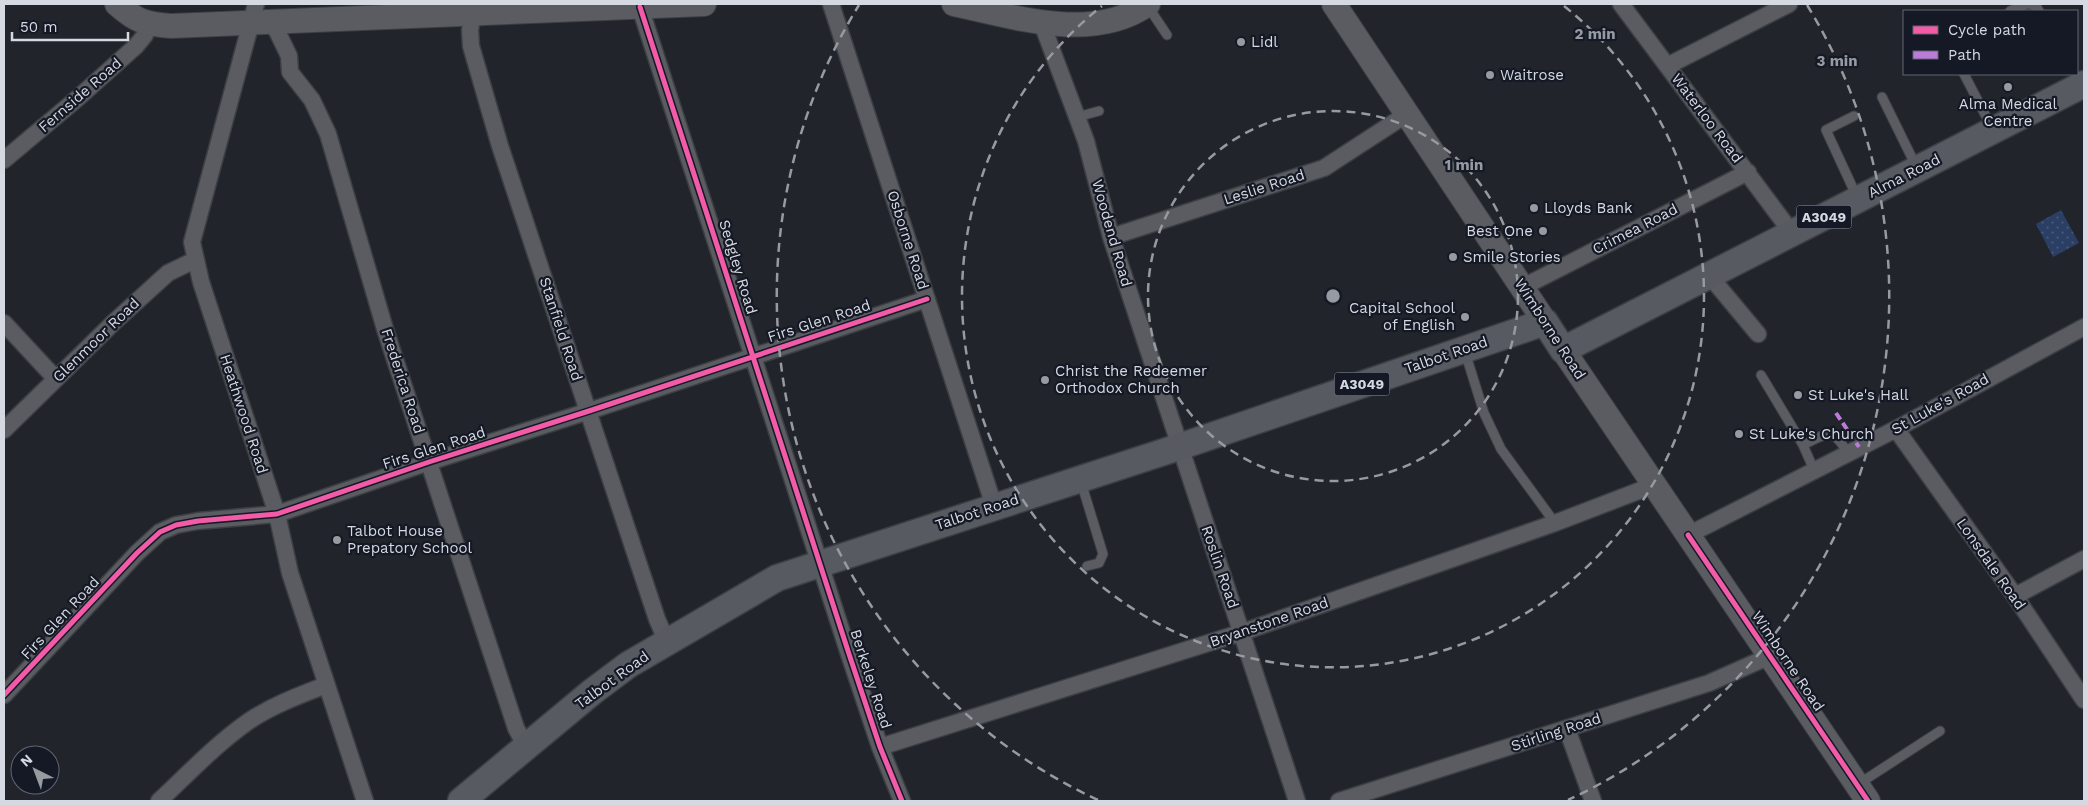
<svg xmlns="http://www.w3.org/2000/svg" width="2088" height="805" font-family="'Work Sans',sans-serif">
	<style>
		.garden { fill: url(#garden-dots) }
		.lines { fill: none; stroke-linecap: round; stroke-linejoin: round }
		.lane-casing { stroke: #3b3f43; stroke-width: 11 }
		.street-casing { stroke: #3b3f43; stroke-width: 19 }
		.secondary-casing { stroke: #3b3f43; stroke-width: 26 }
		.primary-casing { stroke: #3b3f43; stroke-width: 29 }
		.lane { stroke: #5a5c61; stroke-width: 9 }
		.street { stroke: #5a5c61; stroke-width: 16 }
		.secondary { stroke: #5a5c61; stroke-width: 24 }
		.primary { stroke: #575a61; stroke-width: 26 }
		.quiet { stroke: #bd7bd9; stroke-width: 4; stroke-dasharray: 8 4; stroke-linecap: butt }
		.cycleway-casing { stroke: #141925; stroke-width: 8 }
		.cycleway { stroke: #f35aa7; stroke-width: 5 }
		.ring { fill: none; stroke: #969aa1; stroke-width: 2.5; stroke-dasharray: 9 6 }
		.poi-dot { fill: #969aa1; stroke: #141925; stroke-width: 2 }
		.labels { text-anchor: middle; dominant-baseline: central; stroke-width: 4.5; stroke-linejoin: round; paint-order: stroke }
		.shield { fill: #141925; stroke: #9b9fa9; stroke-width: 1 }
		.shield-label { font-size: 14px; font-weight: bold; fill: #d5d9e1 }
		.poi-label { font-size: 15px; fill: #d5d9e1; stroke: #141925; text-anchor: start }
		.street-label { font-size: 15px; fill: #d5d9e1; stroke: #141925 }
		.centre { fill: #969aa1; stroke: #141925; stroke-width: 2.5 }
		.ring-label { font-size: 15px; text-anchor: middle; font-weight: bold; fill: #969aa1; stroke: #141925; stroke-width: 4.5; stroke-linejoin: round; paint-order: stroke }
	</style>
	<defs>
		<pattern id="garden-dots" width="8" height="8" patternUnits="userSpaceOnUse" patternTransform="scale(1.25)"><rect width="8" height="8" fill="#2b3e63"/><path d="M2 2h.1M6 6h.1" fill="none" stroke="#495979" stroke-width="1.8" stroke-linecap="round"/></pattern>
	</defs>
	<rect width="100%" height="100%" fill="#21242a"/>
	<path class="garden" d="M2061 210 2079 243 2053 257 2036 224Z"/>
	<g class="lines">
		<g class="lane-casing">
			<path id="lane" d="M2029 4 2036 6 2039 11
				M1147 5 1167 35
				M2010 11 2027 4
				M1964 74 1992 128
				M1882 97 1916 166
				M1854 116 1826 130 1857 197
				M1077 117 1099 111
				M1465 352 1484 413 1501 449 1555 523
				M1761 375 1803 445 1814 470
				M1803 445C1828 433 1831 426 1848 453
				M1081 482 1103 554 1099 563 1087 566
				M1857 785 1940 731"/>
		</g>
		<g class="street-casing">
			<path id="street" d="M256 4 192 242 201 282 277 514 290 573 365 801
				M831 4 994 506
				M1621 4 1792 233
				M640 7 849 654 880 747 902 801
				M473 13 470 30 471 46 500 146 657 619 667 642
				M1041 21 1086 141 1111 237 1297 801
				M269 22 277 31 289 56 290 72 312 100 328 134 385 329 516 728 526 747
				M1667 66 1789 4
				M4 160 79 97 136 46 145 35 148 24
				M1111 237 1324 168 1407 114
				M1708 274 1758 334
				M1523 287 1748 172
				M4 323 56 379
				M1896 429 2015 596 2084 700
				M4 430 113 323 168 273 195 260
				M1688 535 1896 429 2084 327
				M2015 596 2084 559
				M4 695 137 553 160 532 176 525 198 521 277 514 429 462 589 411 927 299
				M1567 729 1593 801
				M880 747 1243 632 1555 523 1654 485
				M159 801C188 774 216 744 249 721 273 705 300 695 326 685
				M1339 801 1709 683 1770 656"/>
		</g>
		<g class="secondary-casing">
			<path id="secondary" d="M117 4C136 21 145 24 171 26L704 4
				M954 4C1015 17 1093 43 1148 4
				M1334 4 1545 322
				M1563 350 1868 801"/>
		</g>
		<g class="primary-casing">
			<path id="primary" d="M461 801 592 692 628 665 777 578 1179 447 1545 322 1563 350 2084 84"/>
		</g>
		<use href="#lane" class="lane"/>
		<use href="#street" class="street"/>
		<use href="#secondary" class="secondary"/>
		<use href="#primary" class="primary"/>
		<path class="quiet" d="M1836 413 1859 447"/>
		<g class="cycleway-casing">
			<path id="cycleway" d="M640 7 849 654 880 747 902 801
				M1688 535 1868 801
				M4 695 137 553 160 532 176 525 198 521 277 514 429 462 589 411 927 299"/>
		</g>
		<use href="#cycleway" class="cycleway"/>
	</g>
	<g class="ring">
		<circle cx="1333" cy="296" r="185"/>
		<path d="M1564 6A371 371 0 1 1 1102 6"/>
		<path d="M1098 800A556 556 0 0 1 859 5M1807 5A556 556 0 0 1 1568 800"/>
	</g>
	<g class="poi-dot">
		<circle cx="1241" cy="42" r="5"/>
		<circle cx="1490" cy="75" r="5"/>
		<circle cx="2008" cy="87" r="5"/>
		<circle cx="1534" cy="208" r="5"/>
		<circle cx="1543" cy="231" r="5"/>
		<circle cx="1453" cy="257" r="5"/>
		<circle cx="1465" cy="317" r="5"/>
		<circle cx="1045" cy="380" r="5"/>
		<circle cx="1798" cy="395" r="5"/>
		<circle cx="1739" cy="434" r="5"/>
		<circle cx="337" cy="540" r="5"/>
	</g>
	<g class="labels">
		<g class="shield">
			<rect x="1796.5" y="205.5" width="55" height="23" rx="4"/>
			<rect x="1334.5" y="372.5" width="55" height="23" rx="4"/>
		</g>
		<g class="shield-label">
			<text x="1824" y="217">A3049</text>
			<text x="1362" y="384">A3049</text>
		</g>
		<g class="poi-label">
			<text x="1251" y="42">Lidl</text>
			<text x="1500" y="75">Waitrose</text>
			<text x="2008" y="104" text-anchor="middle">Alma Medical<tspan x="2008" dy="17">Centre</tspan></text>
			<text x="1544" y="208">Lloyds Bank</text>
			<text x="1533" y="231" text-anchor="end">Best One</text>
			<text x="1463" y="257">Smile Stories</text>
			<text x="1455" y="308" text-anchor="end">Capital School<tspan x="1455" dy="17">of English</tspan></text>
			<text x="1055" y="371">Christ the Redeemer<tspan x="1055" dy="17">Orthodox Church</tspan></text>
			<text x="1808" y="395">St Luke's Hall</text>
			<text x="1749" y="434">St Luke's Church</text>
			<text x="347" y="531">Talbot House<tspan x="347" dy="17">Prepatory School</tspan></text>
		</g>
		<g class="street-label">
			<text transform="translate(80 95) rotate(-41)">Fernside Road</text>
			<text transform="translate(1707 118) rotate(53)">Waterloo Road</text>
			<text transform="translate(1904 176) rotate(-27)">Alma Road</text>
			<text transform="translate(1264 187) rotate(-18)">Leslie Road</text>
			<text transform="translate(1635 229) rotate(-27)">Crimea Road</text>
			<text transform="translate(1112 233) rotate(74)">Woodend Road</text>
			<text transform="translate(908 240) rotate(72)">Osborne Road</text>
			<text transform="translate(738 267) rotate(73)">Sedgley Road</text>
			<text transform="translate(819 321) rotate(-18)">Firs Glen Road</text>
			<text transform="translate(561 329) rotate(72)">Stanfield Road</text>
			<text transform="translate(1550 329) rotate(57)">Wimborne Road</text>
			<text transform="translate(96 340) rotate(-44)">Glenmoor Road</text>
			<text transform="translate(1446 355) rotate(-19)">Talbot Road</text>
			<text transform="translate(403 381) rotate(72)">Frederica Road</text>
			<text transform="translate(1940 404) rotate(-29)">St Luke's Road</text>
			<text transform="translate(244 414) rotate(72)">Heathwood Road</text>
			<text transform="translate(434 448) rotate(-18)">Firs Glen Road</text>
			<text transform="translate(977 512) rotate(-18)">Talbot Road</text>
			<text transform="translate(1991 564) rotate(55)">Lonsdale Road</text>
			<text transform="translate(1220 567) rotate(71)">Roslin Road</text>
			<text transform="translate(60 618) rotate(-47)">Firs Glen Road</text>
			<text transform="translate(1269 622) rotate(-19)">Bryanstone Road</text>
			<text transform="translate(1788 661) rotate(56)">Wimborne Road</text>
			<text transform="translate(871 679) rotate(72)">Berkeley Road</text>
			<text transform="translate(612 680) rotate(-36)">Talbot Road</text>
			<text transform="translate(1556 732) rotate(-18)">Stirling Road</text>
		</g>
	</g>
	<circle cx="1333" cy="296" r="8" class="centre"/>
	<g class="ring-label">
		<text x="1595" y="39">2 min</text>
		<text x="1837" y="66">3 min</text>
		<text x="1464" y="170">1 min</text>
	</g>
	<rect width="2088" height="805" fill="none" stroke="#d5d9e1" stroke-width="10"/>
	<rect x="1903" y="10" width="175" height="65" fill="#141925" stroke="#616670"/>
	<rect x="1913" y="26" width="25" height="8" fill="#f35aa7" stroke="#616670"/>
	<text x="1948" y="35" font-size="15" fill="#d5d9e1">Cycle path</text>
	<rect x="1913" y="51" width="25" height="8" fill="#bd7bd9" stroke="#616670"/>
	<text x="1948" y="60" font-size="15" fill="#d5d9e1">Path</text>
	<g transform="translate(35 770) rotate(318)"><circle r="24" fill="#141925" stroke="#616670"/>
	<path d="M0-4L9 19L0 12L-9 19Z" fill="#969aa1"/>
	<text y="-8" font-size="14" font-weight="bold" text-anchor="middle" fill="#d5d9e1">N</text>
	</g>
	<path d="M12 32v8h116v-8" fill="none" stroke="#d5d9e1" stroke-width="2.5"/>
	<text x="20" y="32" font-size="15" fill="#d5d9e1" stroke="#141925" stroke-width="4" paint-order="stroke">50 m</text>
</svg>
